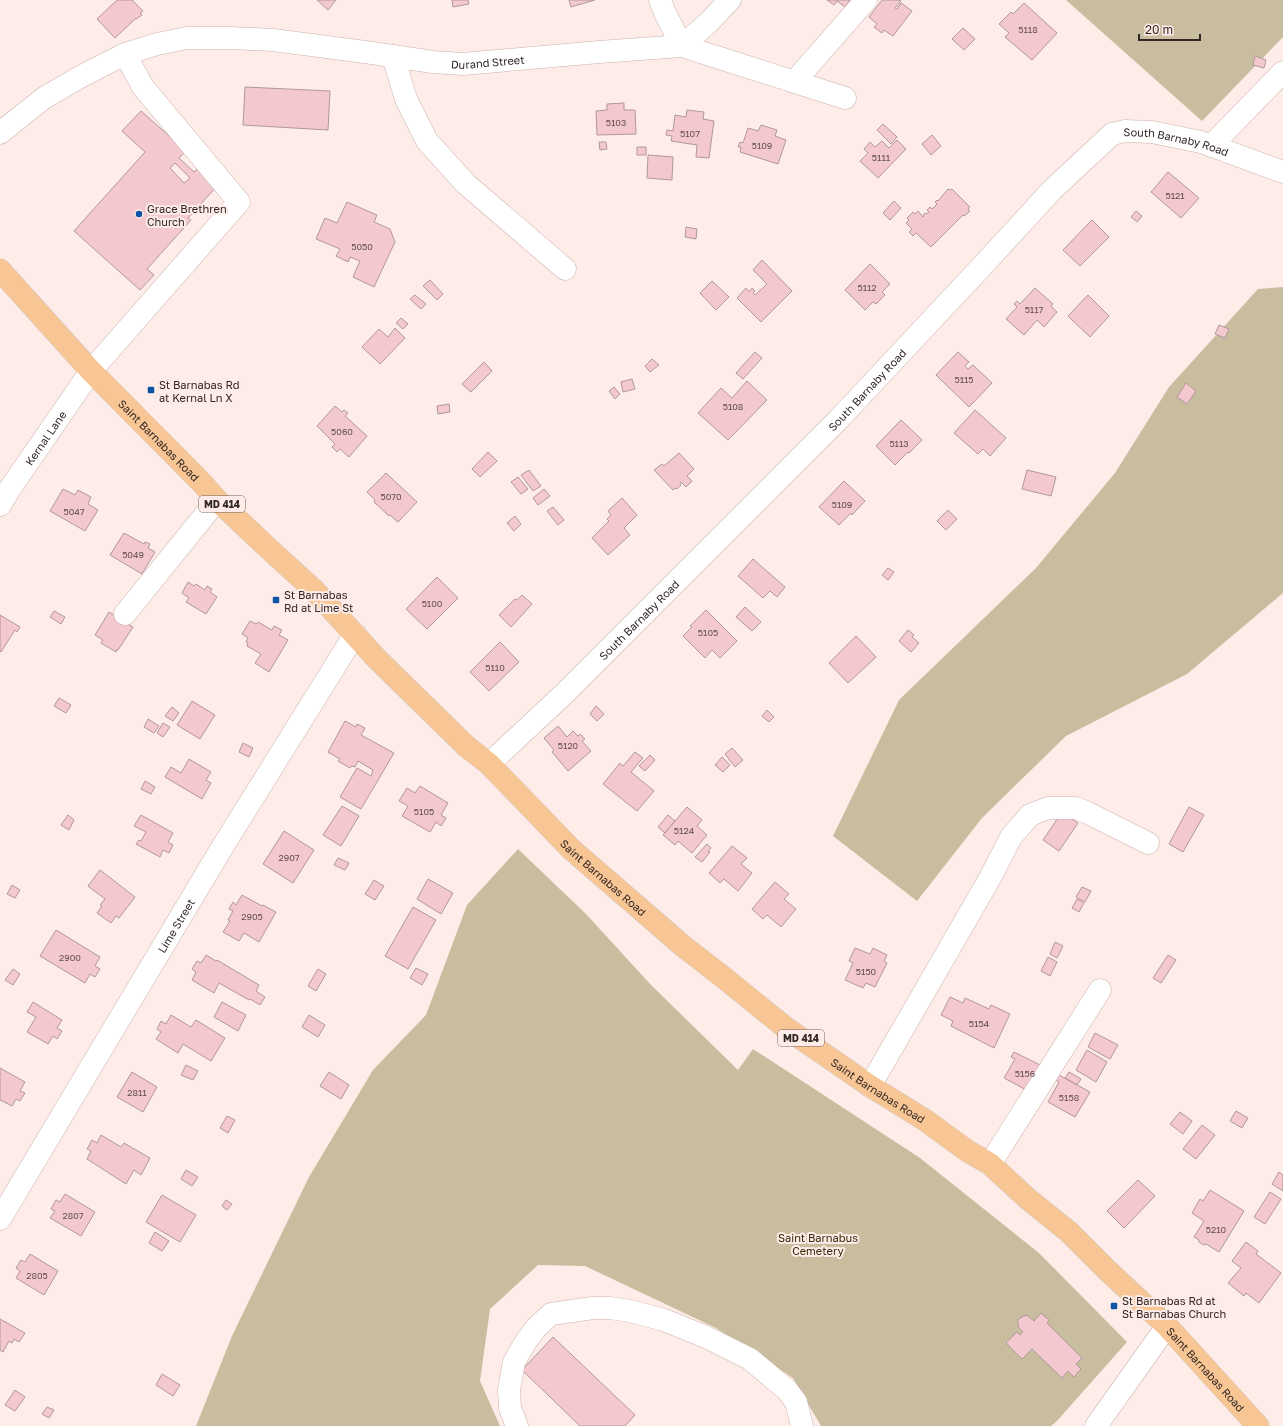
<svg xmlns="http://www.w3.org/2000/svg" width="1283" height="1426" font-family="'Golos Text',sans-serif">
	<style>
		.green { fill: #c8bd9f }
		.building { fill: #f4c8cf; stroke: #b2979b; fill-rule: evenodd }
		.lines { fill: none; stroke-linecap: round; stroke-linejoin: round }
		.minor-casing { stroke: #cdb2ab; stroke-width: 23 }
		.major-casing { stroke: #d2cfcf; stroke-width: 23 }
		.minor { stroke: #fff; stroke-width: 22 }
		.major { stroke: #f8c594; stroke-width: 22 }
		.poi-dot { fill: #0d54a4; stroke: #fdece7; stroke-width: 1.5 }
		.labels { text-anchor: middle; dominant-baseline: central; stroke-width: 4; stroke-linejoin: round; paint-order: stroke }
		.number-label { font-size: 9px; fill: #624f4f }
		.shield { fill: #fdece7; stroke: #6e625e; stroke-width: 1 }
		.shield-label { font-size: 10px; font-weight: bold; fill: #312724 }
		.street-label { font-size: 11px; fill: #312724; stroke: #fdece7 }
		.poi-label { font-size: 11px; fill: #312724; stroke: #fdece7; text-anchor: start }
		.park-label { font-size: 11px; fill: #332909; stroke: #fdece7 }
	</style>
	<rect width="100%" height="100%" fill="#fdece7"/>
	<path class="green" d="M1066 0H1283V37L1202 121Z
		M1283 287V593L1187 674 1066 736 982 818 917 901 833 836 899 700 1036 568 1115 473 1169 387 1258 289Z
		M518 849 586 914 651 985 738 1070 753 1049 920 1158 1039 1253 1127 1342 1056 1422 1051 1426H821L793 1378 716 1328 585 1266 538 1265 490 1309 480 1381 500 1426H196L232 1336 309 1177 373 1070 426 1015 467 905Z"/>
	<path class="building" d="M117 0H132L143 11 140 13 142 15 136 19H135L115 38 97 19Z
		M317 0H336L328 10Z
		M452 0H468L469 4 453 7Z
		M569 0H595L571 7Z
		M827 0H850L845 7 837 1 834 5Z
		M882 0H900L901 1 895 8 897 9 901 3 912 11 893 36 884 30 882 33 874 27 877 24 869 17Z
		M1024 3 1057 33 1032 60 1005 37 1009 33 999 24 1011 12 1013 14Z
		M963 28 975 39 964 50 952 39Z
		M1255 56 1266 60 1264 68 1253 65Z
		M245 87 330 91 328 130 243 125Z
		M624 103V110H635L636 134 597 135 596 111 607 110V104Z
		M687 110 704 112 703 119 714 121 709 158 696 157 697 145 671 141 672 136 666 135 667 130 673 131 675 115 686 117Z
		M141 111 186 151 179 158 194 172 198 168 218 185 188 218 191 220 147 269 154 275 140 290 74 231 145 152 122 131ZM175 163 190 178 184 183 170 168Z
		M883 124 897 137 891 144 877 130Z
		M761 125 777 130 775 136 786 140 778 164 740 152 741 147H738L740 142 743 143 748 128 758 131Z
		M932 135 941 146 931 155 922 144Z
		M897 140 906 149 878 178 860 161 868 153 864 149 870 142 875 147 882 141 889 148Z
		M599 142H606L607 149 600 150Z
		M637 147H646V155H637Z
		M648 155 673 157 672 180 647 178Z
		M1168 172 1199 198 1181 218 1151 192Z
		M948 189 950 190 952 189 970 207 968 209 970 211 964 216 963 215 931 247 916 233 913 236 909 232 912 229 906 223 909 220 907 218 913 212 915 214 918 211 923 217 924 216 923 215 925 213 926 214 929 212 927 210 930 207 932 209 937 204 935 202 937 200 938 201Z
		M894 201 901 208 890 220 883 213Z
		M347 202 377 215 374 222 390 229 395 242 374 287 353 277 360 261 350 257 348 262 336 256 340 249 316 239 325 218 337 223Z
		M1136 211 1142 216 1137 222 1131 217Z
		M1092 220 1109 237 1080 266 1063 250Z
		M686 227 697 229 696 239 685 237Z
		M762 260 792 291 761 322 737 298 746 288 749 292 752 288 755 291 753 293 755 295 767 284 753 270Z
		M870 264 890 284 882 292 885 295 876 304 873 302 865 310 845 290Z
		M430 280 443 294 437 300 423 286Z
		M712 281 729 297 716 310 700 293Z
		M1035 288 1053 304 1051 306 1057 312 1044 327 1037 320 1024 335 1006 319 1017 307 1014 304 1017 301 1020 304Z
		M415 295 426 304 421 309 410 299Z
		M1088 295 1109 316 1090 337 1068 316Z
		M401 318 408 324 403 329 396 323Z
		M1219 325 1229 329 1225 338 1215 334Z
		M395 328 405 338 380 364 362 347 379 329 388 337Z
		M755 352 762 358 743 379 736 373Z
		M958 352 969 362 965 366 968 369 973 365 992 383 969 407 936 375Z
		M652 359 659 365 650 372 645 366Z
		M484 362 492 371 471 392 462 384Z
		M632 379 635 389 623 392 621 382Z
		M747 381 767 400 728 440 698 413 721 388 732 398Z
		M1186 383 1196 391 1187 404 1177 397Z
		M614 387 620 394 615 399 609 391Z
		M449 404 450 412 438 414 437 406Z
		M335 406 342 412 344 410 348 413 345 416 367 436 349 457 340 449 337 452 332 447 335 444 317 426Z
		M975 410 1006 438 990 456 983 449 978 454 954 433Z
		M901 420 922 440 909 453 908 452 895 465 876 446Z
		M488 452 497 461 480 477 472 469Z
		M679 453 694 469 687 476 692 481 686 487 681 482 680 484 681 485 677 489 675 488 673 490 654 470 662 464 664 466Z
		M529 470 541 486 533 491 521 475Z
		M1027 470 1056 477 1051 496 1022 489Z
		M386 473 417 502 398 522 390 515 389 516 374 502 375 500 367 492Z
		M518 477 528 489 521 494 511 482Z
		M844 481 865 501 852 515 851 513 839 525 819 507Z
		M63 489 75 495 78 490 91 497 88 504 98 510 85 531 50 511Z
		M544 489 550 496 538 505 533 498Z
		M622 498 637 515 624 528 630 535 608 555 592 538 609 521 607 519 611 515 608 511Z
		M553 507 564 520 558 525 547 511Z
		M948 510 957 519 946 530 937 521Z
		M515 516 521 524 514 531 507 523Z
		M124 533 144 544 145 542 150 544 148 548 155 552 142 574 110 555Z
		M753 559 785 587 777 597 770 591 763 598 738 576Z
		M888 568 894 572 888 580 882 575Z
		M437 577 458 598 427 629 406 609Z
		M188 582 194 586 196 584 205 590 207 586 212 589 210 592 217 597 206 614 186 602 189 598 182 593Z
		M522 595 532 604 511 627 499 615 515 599 517 600Z
		M745 607 761 622 752 631 736 617Z
		M706 610 737 641 720 658 712 650 705 658 683 636 692 627 690 626Z
		M54 611 65 617 61 624 50 617Z
		M109 612 133 627 118 650 117 649 116 652 101 643 103 640 95 635Z
		M0 615 20 627 17 632 15 630 1 652 0 651Z
		M250 621 256 624 258 622 272 630 274 626 282 630 279 635 288 640 269 672 255 663 261 654 247 646 248 643 246 642 248 638 242 634Z
		M908 630 914 635 912 637 919 643 911 652 899 641Z
		M856 636 876 657 848 683 829 663Z
		M500 642 519 662 489 691 470 672Z
		M59 698 71 705 66 713 54 706Z
		M192 701 215 715 200 739 177 725Z
		M596 706 604 714 597 721 590 714Z
		M172 707 179 713 173 721 165 716Z
		M767 710 774 717 769 722 762 716Z
		M148 719 159 726 154 733 144 727Z
		M345 721 356 727 357 724 365 728 361 735 394 753 361 809 340 797 357 768 371 776 373 770 358 761 355 767 352 766 350 768 338 761 340 759 328 752Z
		M163 723 170 727 163 737 157 733Z
		M558 726 567 737 573 731 578 736 580 734 585 739 582 741 591 751 568 771 552 752 554 750 544 738Z
		M243 743 253 748 249 757 239 752Z
		M732 748 743 760 735 767 725 754Z
		M635 752 643 758 631 772 654 791 637 811 603 784 620 763 623 766Z
		M650 755 655 760 645 771 639 766Z
		M722 757 730 765 723 772 715 765Z
		M189 759 211 772 206 780 211 783 202 799 165 777 171 767 181 773Z
		M145 781 155 787 151 794 141 789Z
		M420 786 448 803 441 815 446 818 441 826 436 822 430 832 402 816 408 806 399 801 407 788 415 793Z
		M342 806 359 816 341 846 323 835Z
		M687 807 702 820 697 826 707 835 692 853 678 841 675 845 663 835Z
		M1189 807 1204 815 1183 852 1169 844Z
		M1062 812 1078 823 1059 851 1043 840Z
		M68 815 74 820 69 830 61 825Z
		M141 815 173 833 168 842 173 845 169 853 163 850 160 857 136 844 139 840 141 841 146 832 134 826Z
		M668 815 675 821 665 833 658 827Z
		M284 831 314 850 293 883 263 864Z
		M707 844 711 848 708 851 710 852 702 862 695 857Z
		M732 846 747 858 741 864 752 873 738 891 724 879 720 883 709 873Z
		M338 858 349 863 345 870 334 865Z
		M100 870 135 897 119 918 116 916 111 923 97 913 102 906 100 905 105 899 88 886Z
		M428 879 453 893 441 914 417 899Z
		M374 880 384 886 375 900 365 894Z
		M775 882 789 894 784 899 796 909 781 927 767 915 763 919 752 909Z
		M12 885 20 890 15 898 7 894Z
		M1082 887 1091 891 1085 902 1076 897Z
		M242 895 262 906 263 905 276 912 259 942 244 933 239 941 223 932 230 921 228 920 233 911 229 909 233 902 236 905Z
		M1077 899 1084 903 1079 912 1072 908Z
		M413 907 436 920 408 969 385 956Z
		M56 930 100 957 95 966 100 969 95 977 90 974 85 983 40 956Z
		M1055 942 1063 946 1057 958 1050 954Z
		M855 948 870 954 873 948 887 955 884 961 887 963 875 987 866 983 863 988 845 980 853 963 849 961Z
		M206 955 216 961 217 960 259 985 256 991 265 997 260 1005 250 999 249 1000 219 983 214 993 192 980 196 972 192 969 197 961 201 963Z
		M1168 955 1176 960 1161 983 1153 978Z
		M1048 957 1057 962 1050 976 1041 971Z
		M416 968 428 974 422 985 410 978Z
		M13 969 20 974 13 985 5 980Z
		M318 969 326 974 316 991 308 986Z
		M950 997 963 1003 965 998 989 1009 991 1005 1010 1014 994 1048 951 1026 953 1021 941 1015Z
		M33 1002 62 1020 57 1028 62 1031 57 1039 53 1036 48 1044 27 1032 36 1017 27 1012Z
		M222 1002 246 1015 238 1031 214 1017Z
		M171 1015 191 1027 196 1020 225 1038 211 1061 183 1044 178 1053 156 1039 161 1032 157 1029 161 1021 166 1024Z
		M309 1015 325 1025 318 1037 302 1027Z
		M1095 1033 1118 1045 1110 1059 1088 1047Z
		M1087 1050 1107 1062 1096 1082 1076 1070Z
		M1014 1052 1046 1068 1032 1093 1004 1078 1015 1059 1011 1057Z
		M186 1065 198 1071 193 1080 181 1075Z
		M0 1068 25 1082 20 1091 25 1093 20 1101 16 1099 12 1106 0 1100Z
		M132 1072 157 1087 143 1112 117 1097Z
		M329 1072 349 1085 341 1099 320 1086Z
		M1069 1072 1081 1079 1077 1085 1065 1078Z
		M1059 1075 1090 1092 1075 1117 1048 1102 1059 1082 1056 1080Z
		M1236 1111 1248 1118 1242 1128 1230 1121Z
		M1180 1112 1192 1121 1183 1134 1170 1124Z
		M227 1116 235 1120 228 1133 220 1128Z
		M1202 1125 1215 1135 1196 1159 1183 1149Z
		M101 1135 121 1147 124 1143 150 1158 141 1175 134 1170 126 1184 87 1159 91 1151 87 1149 92 1140 97 1143Z
		M186 1170 198 1177 192 1186 181 1179Z
		M1279 1172 1283 1175V1191L1272 1184Z
		M1138 1180 1155 1196 1124 1228 1107 1211Z
		M1210 1190 1244 1211 1219 1252 1206 1244 1204 1245 1199 1242V1240L1194 1237 1204 1221 1192 1213 1200 1199 1203 1201Z
		M1270 1192 1281 1199 1265 1224 1254 1217Z
		M65 1194 95 1212 81 1236 50 1218 55 1211 51 1209 56 1200 60 1202Z
		M162 1195 196 1215 180 1242 146 1222Z
		M226 1200 232 1204 227 1210 222 1206Z
		M155 1232 169 1241 162 1251 149 1243Z
		M1246 1242 1258 1251 1256 1254 1281 1273 1259 1303 1246 1293 1244 1296 1228 1283 1241 1268 1232 1261Z
		M30 1254 58 1271 44 1295 16 1278 20 1271 16 1268 21 1260 25 1262Z
		M1041 1313 1049 1320 1047 1323 1082 1358 1076 1364 1081 1369 1074 1377 1068 1371 1062 1378 1032 1349 1022 1359 1006 1343 1017 1332 1020 1335 1023 1332 1019 1328 1018 1325V1320L1020 1318 1027 1315 1034 1321Z
		M0 1319 25 1333 19 1342 14 1339 12 1343 9 1341 3 1352 0 1350Z
		M553 1337 635 1415 625 1426H580L522 1370Z
		M162 1374 180 1385 173 1396 156 1385Z
		M15 1390 25 1397 15 1411 5 1405Z
		M47 1407 54 1410 49 1418 42 1414Z"/>
	<g class="lines">
		<g class="minor-casing">
			<g id="minor">
				<path d="M660 0 665 13 682 46"/>
				<path d="M682 46 709 22 730 0"/>
				<path d="M393 56 406 99 427 141 466 184 565 269"/>
				<path d="M794 82 866 0"/>
				<path id="s1" d="M0 133 44 98 80 77 125 54 157 44 187 38H231L273 40 365 52 433 62 463 64 599 52 682 46 845 98"/>
				<path d="M1211 146 1283 72"/>
				<path id="s2" d="M0 505 11 487 91 371 239 202 143 87 125 54"/>
				<path d="M125 614 217 500"/>
				<path id="s3" d="M489 764 566 692 838 420 985 263 1052 190 1112 134 1125 131 1152 132 1201 142 1283 172"/>
				<path d="M870 1086 990 878 1011 837 1030 815 1048 808H1076L1088 813 1148 843"/>
				<path d="M990 1164 1100 990"/>
				<path id="s4" d="M0 1219 220 851 355 634"/>
				<path d="M517 1426 510 1408 509 1390 514 1362 525 1343 536 1328 551 1314 593 1308H610L630 1311 664 1320 706 1337 750 1359 787 1390 796 1402 802 1426"/>
				<path d="M1096 1426 1167 1326"/>
			</g>
		</g>
		<g class="major-casing">
			<g id="major">
				<path id="s5" d="M0 270 91 371 202 483 217 500 268 548 314 590 377 659 466 746 489 764 571 849 683 946 723 977 786 1028 870 1086 925 1120 966 1150 990 1164 1028 1199 1069 1232 1107 1270 1167 1326 1258 1426"/>
			</g>
		</g>
		<use href="#minor" class="minor"/>
		<use href="#major" class="major"/>
	</g>
	<g class="poi-dot">
		<circle cx="139" cy="214" r="4"/>
		<rect x="147" y="386" width="8" height="8" rx="2"/>
		<rect x="272" y="596" width="8" height="8" rx="2"/>
		<rect x="1110" y="1302" width="8" height="8" rx="2"/>
	</g>
	<g class="labels">
		<g class="number-label">
			<text x="1028" y="29">5118</text>
			<text x="616" y="122">5103</text>
			<text x="690" y="133">5107</text>
			<text x="762" y="145">5109</text>
			<text x="881" y="157">5111</text>
			<text x="1175" y="195">5121</text>
			<text x="362" y="246">5050</text>
			<text x="867" y="287">5112</text>
			<text x="1034" y="309">5117</text>
			<text x="964" y="379">5115</text>
			<text x="733" y="406">5108</text>
			<text x="342" y="431">5060</text>
			<text x="899" y="443">5113</text>
			<text x="391" y="496">5070</text>
			<text x="842" y="504">5109</text>
			<text x="74" y="511">5047</text>
			<text x="133" y="554">5049</text>
			<text x="432" y="603">5100</text>
			<text x="708" y="632">5105</text>
			<text x="495" y="667">5110</text>
			<text x="568" y="745">5120</text>
			<text x="424" y="811">5105</text>
			<text x="684" y="830">5124</text>
			<text x="289" y="857">2907</text>
			<text x="252" y="916">2905</text>
			<text x="70" y="957">2900</text>
			<text x="866" y="971">5150</text>
			<text x="979" y="1023">5154</text>
			<text x="1025" y="1073">5156</text>
			<text x="137" y="1092">2811</text>
			<text x="1069" y="1097">5158</text>
			<text x="73" y="1215">2807</text>
			<text x="1216" y="1229">5210</text>
			<text x="37" y="1275">2805</text>
		</g>
		<g class="shield">
			<rect x="199" y="496" width="46" height="16" rx="3"/>
			<rect x="778" y="1030" width="46" height="16" rx="3"/>
		</g>
		<g class="shield-label">
			<text x="222" y="504">MD 414</text>
			<text x="801" y="1038">MD 414</text>
		</g>
		<g class="street-label">
			<text stroke="none"><textPath href="#s1" startOffset="515">Durand Street</textPath></text>
			<text stroke="none"><textPath href="#s3" startOffset="952">South Barnaby Road</textPath></text>
			<text stroke="none"><textPath href="#s3" startOffset="532">South Barnaby Road</textPath></text>
			<text stroke="none"><textPath href="#s2" startOffset="81">Kernal Lane</textPath></text>
			<text stroke="none"><textPath href="#s5" startOffset="233">Saint Barnabas Road</textPath></text>
			<text stroke="none"><textPath href="#s3" startOffset="208">South Barnaby Road</textPath></text>
			<text stroke="none"><textPath href="#s5" startOffset="857">Saint Barnabas Road</textPath></text>
			<text stroke="none"><textPath href="#s4" startOffset="342">Lime Street</textPath></text>
			<text stroke="none"><textPath href="#s5" startOffset="1205">Saint Barnabas Road</textPath></text>
			<text stroke="none"><textPath href="#s5" startOffset="1637">Saint Barnabas Road</textPath></text>
		</g>
		<g class="poi-label">
			<text x="147" y="208">Grace Brethren<tspan x="147" dy="13">Church</tspan></text>
			<text x="159" y="384">St Barnabas Rd<tspan x="159" dy="13">at Kernal Ln X</tspan></text>
			<text x="284" y="594">St Barnabas<tspan x="284" dy="13">Rd at Lime St</tspan></text>
			<text x="1122" y="1300">St Barnabas Rd at<tspan x="1122" dy="13">St Barnabas Church</tspan></text>
		</g>
		<g class="park-label">
			<text x="818" y="1237">Saint Barnabus<tspan x="818" dy="13">Cemetery</tspan></text>
		</g>
	</g>
	<path d="M1139 34v6h61v-6" fill="none" stroke="#312724" stroke-width="2"/>
	<text x="1145" y="34" font-size="12" fill="#312724" stroke="#fdece7" stroke-width="3" paint-order="stroke">20 m</text>
</svg>
